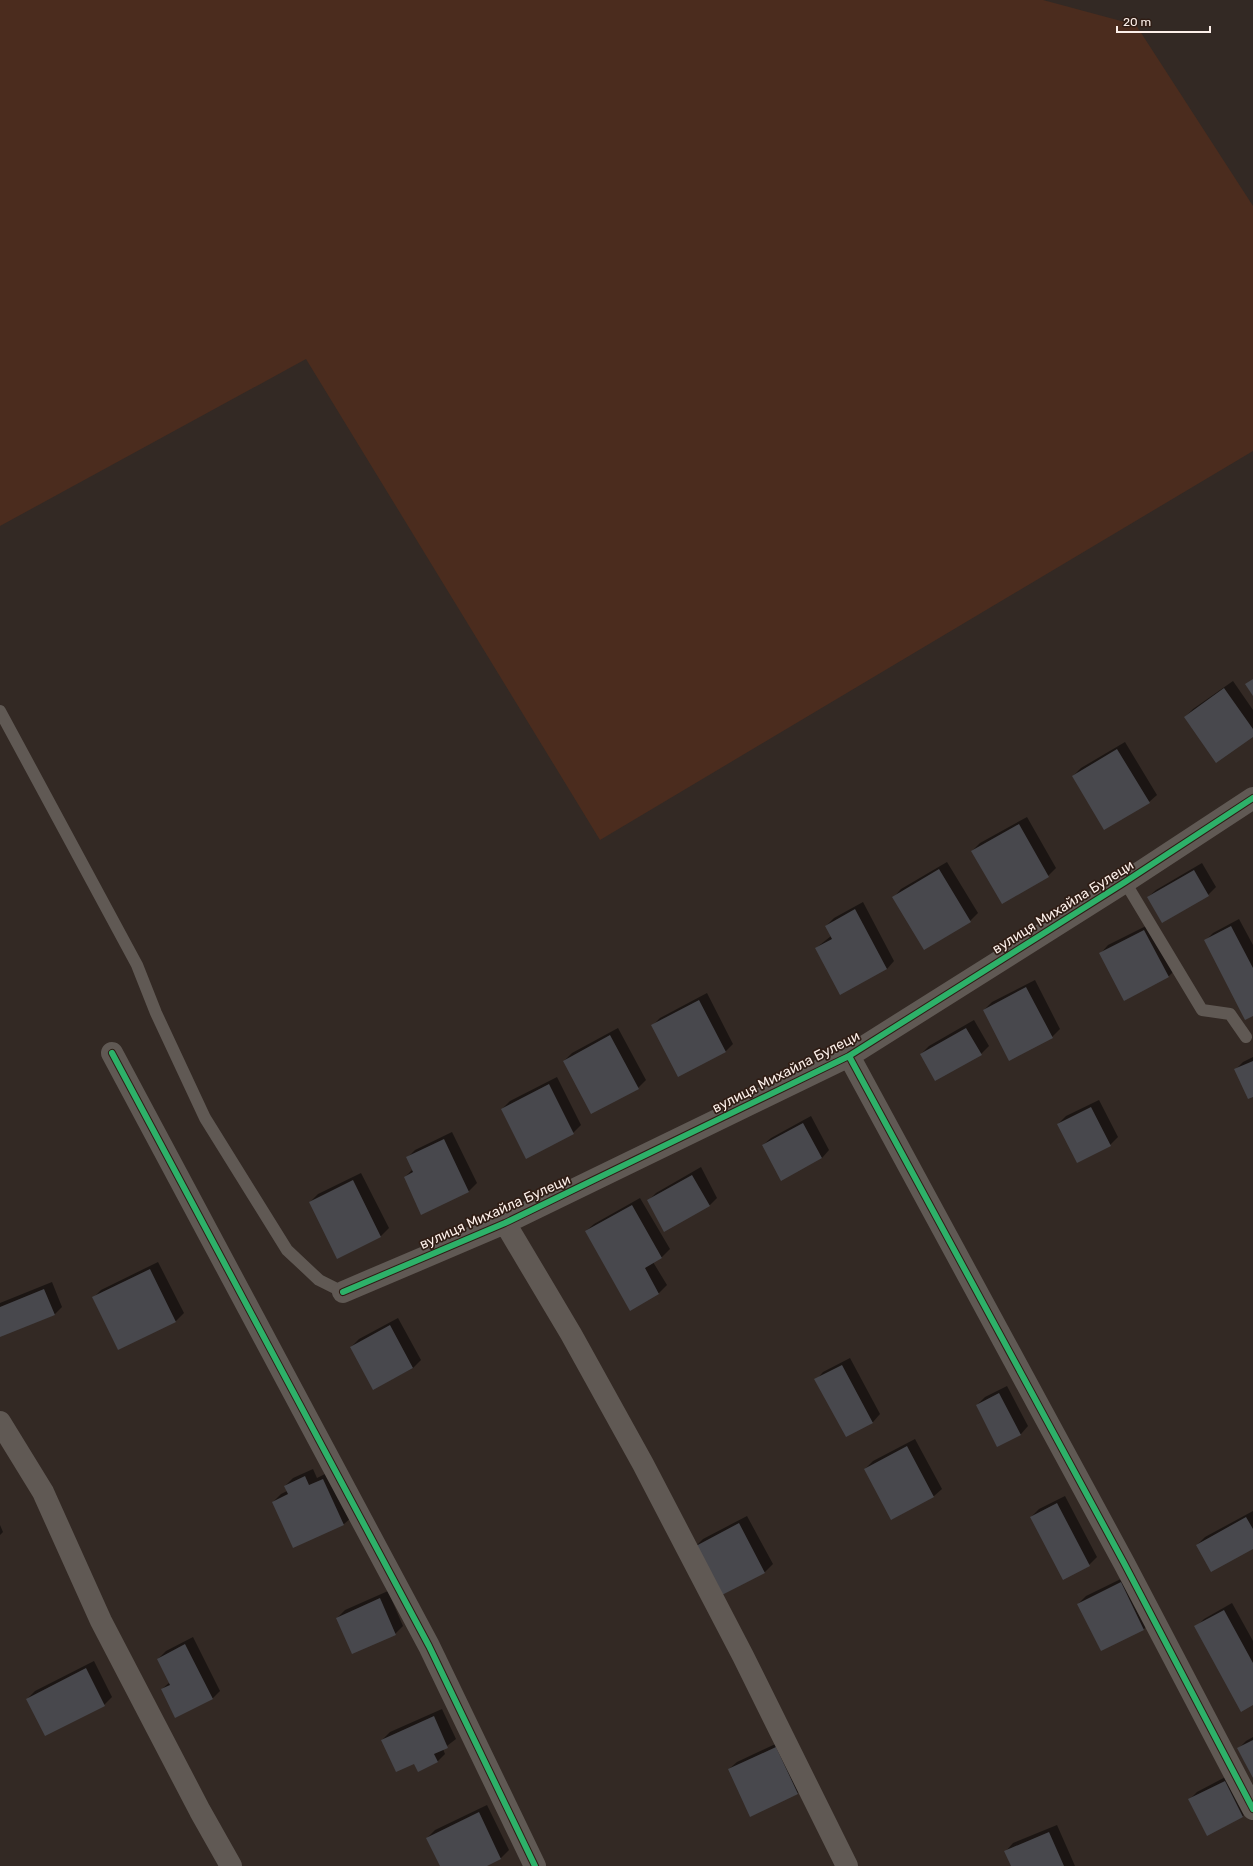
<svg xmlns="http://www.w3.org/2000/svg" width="1253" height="1866" font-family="Rubik,sans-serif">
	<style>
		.green { fill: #4b2c1e }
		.shadow { fill: #0007 }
		.building { fill: #48484d }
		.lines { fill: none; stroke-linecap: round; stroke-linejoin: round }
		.service { stroke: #605954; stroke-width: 12 }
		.minor { stroke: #605954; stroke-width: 22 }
		.cycleway-casing { stroke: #2f1d15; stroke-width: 8 }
		.cycleway { stroke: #2db169; stroke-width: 6 }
		.labels { text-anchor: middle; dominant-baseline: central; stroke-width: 3.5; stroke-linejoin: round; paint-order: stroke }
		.street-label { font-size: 14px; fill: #fcefe9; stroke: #2f1d15 }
	</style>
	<rect width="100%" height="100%" fill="#332924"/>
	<path class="green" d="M0 0H1043L1136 25 1253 206V451L600 840 306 359 0 526Z"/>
	<path class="shadow" d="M1233 681 1253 710V736L1185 717 1193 709Z
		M1125 742 1157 795 1149 802 1073 776 1081 768Z
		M1027 817 1056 868 1048 876 972 851 980 843Z
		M947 862 978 913 970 921 894 897 901 889Z
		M1202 863 1216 887 1208 895 1163 922 1148 897 1156 890Z
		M863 902 894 961 887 969 816 948 831 936 826 926 834 918Z
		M1239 919 1253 945V1015L1205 941 1213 933Z
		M1152 923 1176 969 1168 977 1101 953 1108 945Z
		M1035 980 1060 1029 1052 1037 984 1010 992 1002Z
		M707 993 733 1044 725 1052 652 1026 660 1018Z
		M974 1020 989 1046 981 1054H921L929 1046Z
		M618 1028 646 1080 638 1088 564 1061 572 1053Z
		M1253 1057V1096L1235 1070 1243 1062Z
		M557 1077 581 1125 573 1133 502 1109 510 1101Z
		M1099 1100 1118 1137 1110 1145 1058 1124 1066 1116Z
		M811 1116 829 1150 822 1158 763 1145 771 1138Z
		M452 1132 477 1183 469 1191 422 1213 405 1177 413 1169 407 1158 415 1150Z
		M701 1167 717 1198 709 1206 648 1201 656 1193Z
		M361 1173 389 1228 381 1236 338 1257 310 1202 318 1194Z
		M640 1198 670 1249 662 1257 653 1262 667 1285 659 1293 630 1309 586 1231 594 1224Z
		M158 1262 184 1313 176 1321 118 1349 93 1298 101 1290Z
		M52 1282 62 1307 54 1315 0 1336V1303Z
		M398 1318 421 1360 413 1368 373 1389 351 1347 359 1339Z
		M850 1358 880 1414 873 1422 846 1436 816 1380 823 1372Z
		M1007 1386 1028 1426 1021 1434 998 1445 977 1405 985 1397Z
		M915 1439 942 1489 934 1496 892 1519 865 1469 873 1461Z
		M313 1469 317 1478 331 1471 352 1517 344 1524 293 1547 273 1502 281 1494 287 1491 285 1486 293 1478Z
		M1065 1496 1097 1557 1089 1565 1031 1517 1039 1509Z
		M1253 1511V1547L1197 1545 1205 1537Z
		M747 1516 773 1564 765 1572 721 1595 695 1547 703 1539Z
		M0 1525 3 1532 0 1535Z
		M1129 1575 1152 1621 1144 1629 1101 1650 1078 1604 1086 1596Z
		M388 1591 403 1626 395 1634 337 1618 345 1610Z
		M1232 1603 1253 1641V1704L1196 1627 1204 1619Z
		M193 1637 220 1691 212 1699 162 1689 170 1682 158 1659 166 1651Z
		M94 1661 112 1697 104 1705 27 1699 35 1691Z
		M442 1709 456 1739 443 1749 445 1754 437 1762H414L382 1740 390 1732Z
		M1253 1737V1776L1238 1749 1246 1741Z
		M784 1740 806 1786 798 1793 729 1769 737 1762Z
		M1233 1773 1251 1808 1243 1816 1207 1835 1189 1800 1197 1792Z
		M487 1805 509 1850 501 1858 484 1866H441L427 1838 435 1830Z
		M1057 1825 1075 1866H1012L1006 1851 1013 1843Z"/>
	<path class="building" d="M1253 679V696L1245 684Z
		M1224 688 1253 729V737L1216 763 1184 717Z
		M1117 749 1150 803 1104 830 1072 776Z
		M1019 824 1049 877 1002 904 971 851Z
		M939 869 971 922 924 950 892 897Z
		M1194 870 1209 896 1162 923 1147 897Z
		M855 909 887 969 840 995 815 948 832 939 825 926Z
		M1231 926 1253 968V1016L1245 1020 1204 940Z
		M1144 930 1169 977 1124 1001 1099 953Z
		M1026 987 1053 1038 1009 1061 983 1010Z
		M699 1000 726 1052 678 1077 651 1025Z
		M966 1028 982 1055 935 1081 920 1054Z
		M610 1035 639 1089 591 1114 563 1061Z
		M1253 1061V1097L1248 1099 1234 1069Z
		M549 1084 574 1134 526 1159 501 1109Z
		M1091 1107 1111 1146 1077 1163 1057 1124Z
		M803 1123 822 1158 781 1181 762 1145Z
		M444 1139 469 1192 421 1215 404 1177 413 1172 406 1157Z
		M692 1175 710 1206 664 1232 647 1200Z
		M353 1180 381 1237 337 1259 309 1202Z
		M632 1205 662 1258 645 1268 659 1294 630 1311 585 1231Z
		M150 1269 176 1322 118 1350 92 1297Z
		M44 1289 55 1315 0 1337V1307Z
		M390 1325 413 1368 373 1390 350 1347Z
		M842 1365 873 1423 846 1437 814 1379Z
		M999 1393 1021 1435 997 1447 976 1405Z
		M907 1446 934 1497 891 1520 864 1469Z
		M305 1476 309 1485 323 1479 344 1525 293 1548 272 1502 288 1494 284 1486Z
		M1057 1503 1090 1566 1063 1580 1030 1517Z
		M1246 1517 1253 1529V1549L1211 1572 1196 1545Z
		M739 1523 765 1573 720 1596 694 1547Z
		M1121 1582 1144 1630 1101 1651 1077 1604Z
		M380 1598 396 1635 352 1654 336 1618Z
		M1224 1610 1253 1663V1705L1241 1712 1194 1626Z
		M185 1644 213 1699 175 1718 161 1689 170 1685 157 1659Z
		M86 1668 105 1706 45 1736 26 1699Z
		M434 1716 448 1748 434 1754 438 1762 418 1772 414 1764 396 1772 381 1740Z
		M1253 1740V1778L1237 1748Z
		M776 1747 798 1794 750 1817 728 1769Z
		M1225 1781 1243 1817 1207 1836 1188 1799Z
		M479 1812 501 1859 487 1866H440L426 1838Z
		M1049 1832 1064 1866H1011L1004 1851Z"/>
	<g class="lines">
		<path class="service" d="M0 711 137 965 156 1013 205 1118 287 1250 319 1280 343 1292
			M1125 882 1202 1010 1230 1014 1246 1037"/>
		<path class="minor" d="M112 1053 429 1646 535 1866
			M849 1056 1124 1563 1253 1809
			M505 1223 571 1334 643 1464 743 1656 847 1866
			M343 1292 505 1223 849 1056 1125 882 1253 798
			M0 1422 43 1492 101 1621 200 1811 231 1866"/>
		<g class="cycleway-casing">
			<path id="cycleway" d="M112 1053 429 1646 535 1866
				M849 1056 1124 1563 1253 1809
				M343 1292 505 1223 849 1056 1125 882 1253 798"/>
		</g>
		<use href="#cycleway" class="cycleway"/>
	</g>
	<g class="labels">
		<g class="street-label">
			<text transform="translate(1063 907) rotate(-32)">вулиця Михайла Булеци</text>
			<text transform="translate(786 1072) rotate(-27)">вулиця Михайла Булеци</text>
			<text transform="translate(495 1212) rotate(-24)">вулиця Михайла Булеци</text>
		</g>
	</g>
	<path d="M1117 26v6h93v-6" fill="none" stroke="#fcefe9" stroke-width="2"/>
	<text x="1123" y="26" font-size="12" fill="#fcefe9" stroke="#2f1d15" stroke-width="3" paint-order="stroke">20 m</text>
</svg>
